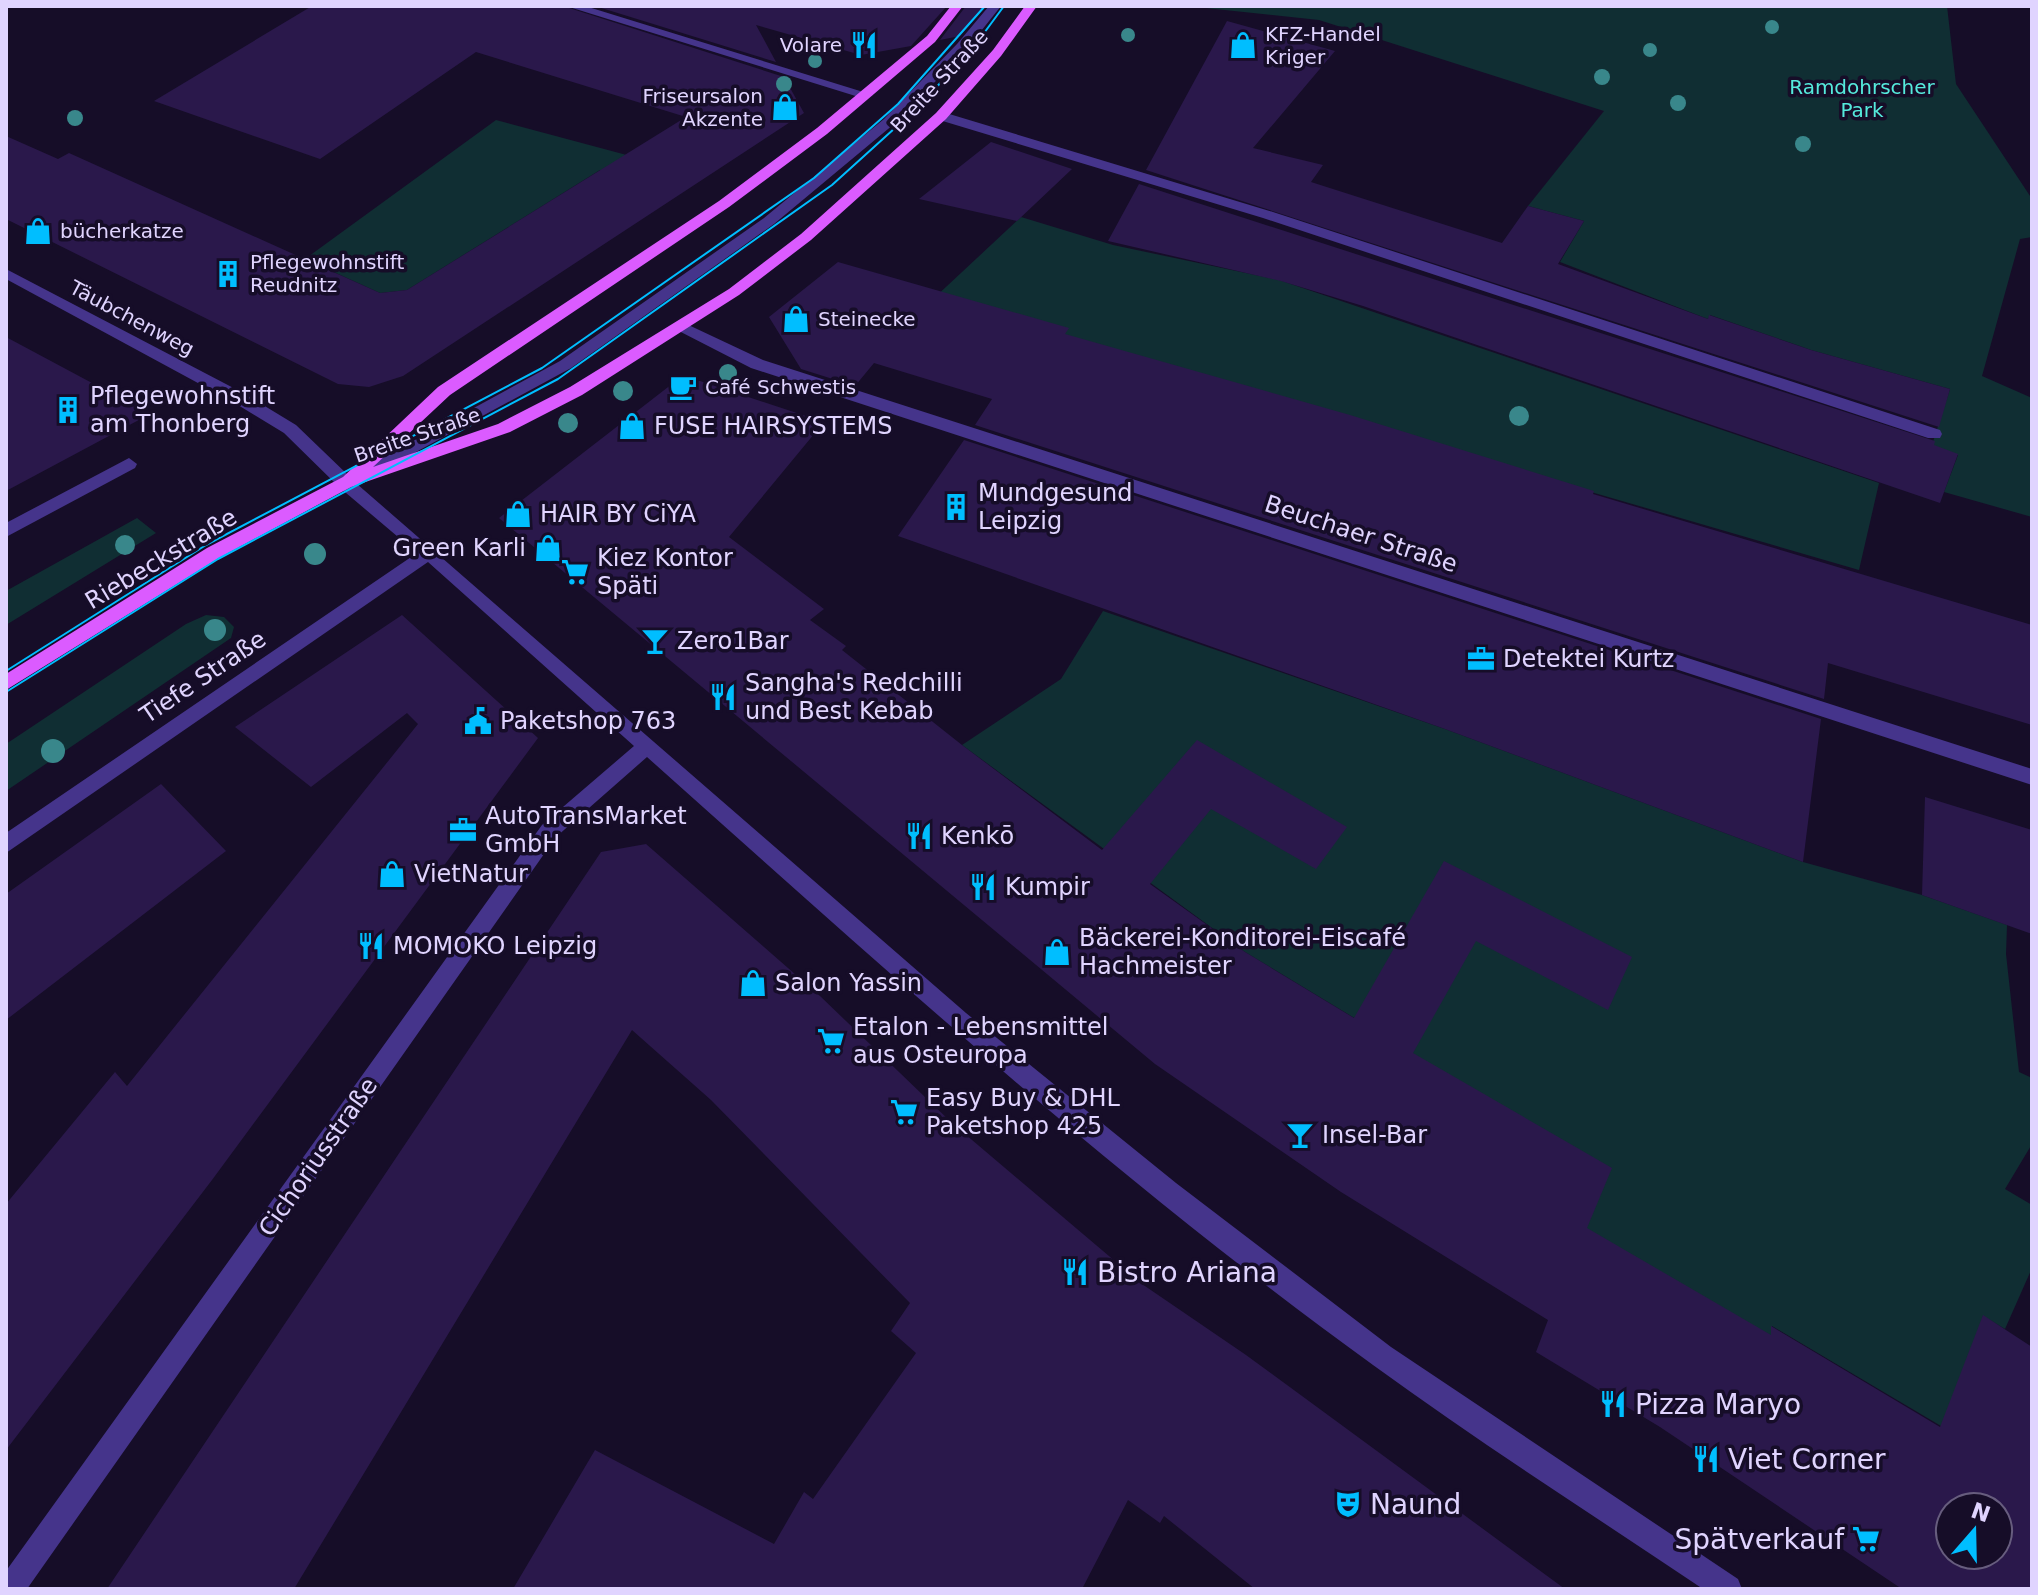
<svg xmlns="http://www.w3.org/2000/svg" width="2038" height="1595" font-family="'DejaVu Sans',sans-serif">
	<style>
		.green { fill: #102e33 }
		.building { fill: #2a184b; fill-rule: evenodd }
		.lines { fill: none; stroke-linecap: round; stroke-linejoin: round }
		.minor { fill: #45348b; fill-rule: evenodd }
		.major { fill: #db5bff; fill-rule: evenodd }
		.tram { stroke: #00beff; stroke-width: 2 }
		.tree { fill: #39878b }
		.labels { text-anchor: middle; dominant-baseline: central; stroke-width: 7; stroke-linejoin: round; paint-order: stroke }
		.far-poi-label { font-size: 20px; fill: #e0d4ff; stroke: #160d28; text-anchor: start }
		.far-street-label { font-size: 20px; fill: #e0d4ff; stroke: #160d28 }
		.far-park-label { font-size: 20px; fill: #55eadc; stroke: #160d28 }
		.poi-label { font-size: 24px; fill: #e0d4ff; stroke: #160d28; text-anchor: start }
		.street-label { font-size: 24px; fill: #e0d4ff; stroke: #160d28 }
		.near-poi-label { font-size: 28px; fill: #e0d4ff; stroke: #160d28; text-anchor: start }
	</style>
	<rect width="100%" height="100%" fill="#160d28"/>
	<path class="green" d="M1187 6H1947L1956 84 2032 199V237L2020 239 1982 376 2032 398V517L1944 492 1958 455 1932 445 1950 389 1811 350 1710 315 1708 319 1560 262 1584 221 1528 206 1604 111 1319 20Z
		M496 120 649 161 619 180 600 170 407 290 380 293 305 259Z
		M1021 217 1113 245 1279 280 1879 483 1859 570 932 300Z
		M137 518 156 533 6 625V591Z
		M1103 611 1445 729 1803 862 1922 895 2007 925 2006 954 2019 1072 2032 1078V1144L2005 1189 2032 1205V1268L2005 1329 1983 1316 1963 1439 1772 1326 1770 1350 1579 1246 1414 1054 1245 952 962 745 1061 679Z
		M206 615 224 617 234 627 231 638 6 791V744L186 624Z"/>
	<path class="building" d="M312 6H563L784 77 804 113 403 376 369 387 338 384 6 219V136L58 159 69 153 380 293 407 290 686 117 476 52 320 159 154 101Z
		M595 6H947L911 46 861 55 756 25 776 62Z
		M966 6 984 8 960 36 940 40Z
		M1227 21 1335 51 1253 148 1323 165 1311 182 1502 243 1528 206 1584 221 1558 264 1708 319 1709 315 1811 350 1950 389 1939 427 1146 170Z
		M991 142 1072 169 1017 221 919 199Z
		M1139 184 1935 441 1934 445 1958 454 1940 503 1363 306 1281 281 1108 241Z
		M838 262 1069 328 1065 334 1350 415 1594 491 1593 494 2032 625V725L1828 663 1824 699 975 425 992 399 874 363 855 386 801 369 769 317Z
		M6 337 150 414 6 491Z
		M686 380 700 381 824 422 729 537 824 609 810 620 846 646 842 650 962 745 1102 850 1197 740 1347 827 1316 869 1211 809 1150 884 1245 952 1354 1018 1444 861 1632 957 1608 1010 1476 941 1413 1053 1612 1168 1587 1228 1771 1335V1326L1940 1427 1983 1315 2032 1347V1589H1902L1660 1427 1536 1352 1548 1320 1341 1192 1155 1064 499 518 672 384ZM1950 1507H1998V1555H1950Z
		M964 440 1821 719 1803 862 1445 729 898 536Z
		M402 615 538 738 212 1180 6 1450V1204L115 1072 127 1086 418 724 407 713 311 787 235 727Z
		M161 784 226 851 6 1020V894Z
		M1925 797 2032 830V934L1922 895Z
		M646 844 820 996 952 1123 1142 1284 1246 1355 1565 1589H1255L1164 1516 1160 1523 1128 1500 1082 1589H513L595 1450 774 1544 804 1492 813 1499 916 1353 891 1331 910 1303 711 1100 632 1030 294 1589H107L601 852Z"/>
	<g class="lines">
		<path class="minor" d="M566 6H585L873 95 862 98Z
			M989 6H1001L966 50 894 124 774 224 571 368 357 484 966 1013 1176 1183 1391 1347 1738 1579 1742 1589H1703C1593 1515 1480 1443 1373 1365 1117 1180 882 967 647 757L556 837 27 1589H6V1571L542 825 634 746 428 562 6 853V833L417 553 339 487 284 433 233 402 6 279V269L245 394 296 425 349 476 560 361 764 218 884 119 957 44Z
			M936 113H946L1273 212 1940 430 1942 434 1940 438H1928L1263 218 936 119Z
			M680 321 763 360 2032 769V785L751 368 675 329V323Z
			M129 458 137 464 135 468 6 537V523Z"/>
		<path class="major" d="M951 6H963L935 42 827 134 729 207 450 395 373 467 498 424 570 387 729 289 801 234 936 113 993 50 1025 6H1037L1001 56 946 119 811 240 739 295 582 395 510 432 351 487 219 558 6 690V674L207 548 343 477 438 387 719 201 817 128 927 36Z"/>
		<path class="tram" d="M6 671 206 545 542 368 814 178 898 104 985 6
			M6 692 218 559 558 379 832 185 916 109 973 48 1004 6"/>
	</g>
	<g class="tree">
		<circle cx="1772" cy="27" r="7"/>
		<circle cx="1128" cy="35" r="7"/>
		<circle cx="1650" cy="50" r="7"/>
		<circle cx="815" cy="61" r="7"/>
		<circle cx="1602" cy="77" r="8"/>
		<circle cx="784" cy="84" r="8"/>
		<circle cx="1678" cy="103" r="8"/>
		<circle cx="75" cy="118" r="8"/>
		<circle cx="1803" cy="144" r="8"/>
		<circle cx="728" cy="373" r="9"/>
		<circle cx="623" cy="391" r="10"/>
		<circle cx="1519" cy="416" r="10"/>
		<circle cx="568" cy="423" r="10"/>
		<circle cx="125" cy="545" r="10"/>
		<circle cx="315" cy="554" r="11"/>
		<circle cx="215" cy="630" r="11"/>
		<circle cx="53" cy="751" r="12"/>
	</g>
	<defs>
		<g id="restaurant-bare" transform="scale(2.16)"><path d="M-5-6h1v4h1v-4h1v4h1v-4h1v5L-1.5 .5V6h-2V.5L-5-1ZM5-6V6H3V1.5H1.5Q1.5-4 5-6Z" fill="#00beff" stroke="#160d28" stroke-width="2.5" paint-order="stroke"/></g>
		<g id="shop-bare" transform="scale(2.16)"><path d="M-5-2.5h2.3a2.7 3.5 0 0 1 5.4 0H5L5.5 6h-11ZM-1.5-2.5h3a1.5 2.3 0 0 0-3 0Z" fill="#00beff" stroke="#160d28" stroke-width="2.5" paint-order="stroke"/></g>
		<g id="building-bare" transform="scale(2.16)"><path d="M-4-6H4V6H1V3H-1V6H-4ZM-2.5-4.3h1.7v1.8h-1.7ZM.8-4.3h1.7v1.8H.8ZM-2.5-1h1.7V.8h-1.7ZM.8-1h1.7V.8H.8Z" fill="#00beff" stroke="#160d28" stroke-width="2.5" paint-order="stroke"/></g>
		<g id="cafe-bare" transform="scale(2.16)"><path d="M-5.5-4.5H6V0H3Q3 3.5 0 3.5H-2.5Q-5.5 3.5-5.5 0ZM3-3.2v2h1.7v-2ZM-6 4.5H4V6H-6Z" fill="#00beff" stroke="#160d28" stroke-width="2.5" paint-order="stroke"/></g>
		<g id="supermarket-bare" transform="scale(2.16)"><path d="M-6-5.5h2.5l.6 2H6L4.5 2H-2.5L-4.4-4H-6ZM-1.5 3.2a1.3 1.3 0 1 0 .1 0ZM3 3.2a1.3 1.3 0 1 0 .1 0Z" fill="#00beff" stroke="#160d28" stroke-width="2.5" paint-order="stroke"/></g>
		<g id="bar-bare" transform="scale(2.16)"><path d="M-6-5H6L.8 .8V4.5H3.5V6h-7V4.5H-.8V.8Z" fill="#00beff" stroke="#160d28" stroke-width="2.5" paint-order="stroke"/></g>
		<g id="office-bare" transform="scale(2.16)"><path d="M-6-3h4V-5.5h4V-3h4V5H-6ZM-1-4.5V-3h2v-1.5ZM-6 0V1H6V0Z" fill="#00beff" stroke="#160d28" stroke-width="2.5" paint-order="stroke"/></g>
		<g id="civic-bare" transform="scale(2.16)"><path d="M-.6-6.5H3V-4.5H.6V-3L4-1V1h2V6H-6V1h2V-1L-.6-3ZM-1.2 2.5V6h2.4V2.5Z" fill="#00beff" stroke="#160d28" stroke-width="2.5" paint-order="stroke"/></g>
		<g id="theatre-bare" transform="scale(2.16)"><path d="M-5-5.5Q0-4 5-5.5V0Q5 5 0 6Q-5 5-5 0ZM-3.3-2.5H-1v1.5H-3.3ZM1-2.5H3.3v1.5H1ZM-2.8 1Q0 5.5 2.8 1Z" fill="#00beff" stroke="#160d28" stroke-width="2.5" paint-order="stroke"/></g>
	</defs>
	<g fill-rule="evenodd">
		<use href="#restaurant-bare" x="864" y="45"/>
		<use href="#shop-bare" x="1243" y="45"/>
		<use href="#shop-bare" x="785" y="107"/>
		<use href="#shop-bare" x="38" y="231"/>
		<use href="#building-bare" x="228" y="274"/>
		<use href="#shop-bare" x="796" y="319"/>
		<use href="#cafe-bare" x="683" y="387"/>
		<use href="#building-bare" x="68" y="410"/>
		<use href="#shop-bare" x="632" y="426"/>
		<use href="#building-bare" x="956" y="507"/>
		<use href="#shop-bare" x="518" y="514"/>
		<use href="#shop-bare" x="548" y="548"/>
		<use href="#supermarket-bare" x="575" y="572"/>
		<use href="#bar-bare" x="655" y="641"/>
		<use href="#office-bare" x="1481" y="659"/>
		<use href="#restaurant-bare" x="723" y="697"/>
		<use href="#civic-bare" x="478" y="721"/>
		<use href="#office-bare" x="463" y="830"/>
		<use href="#restaurant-bare" x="919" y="836"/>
		<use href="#shop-bare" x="392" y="874"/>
		<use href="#restaurant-bare" x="983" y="887"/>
		<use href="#restaurant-bare" x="371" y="946"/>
		<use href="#shop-bare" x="1057" y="952"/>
		<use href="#shop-bare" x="753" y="983"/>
		<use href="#supermarket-bare" x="831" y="1041"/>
		<use href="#supermarket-bare" x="904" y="1112"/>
		<use href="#bar-bare" x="1300" y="1135"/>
		<use href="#restaurant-bare" x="1075" y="1272"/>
		<use href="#restaurant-bare" x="1613" y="1404"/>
		<use href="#restaurant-bare" x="1706" y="1459"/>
		<use href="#theatre-bare" x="1348" y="1504"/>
		<use href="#supermarket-bare" x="1866" y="1539"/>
	</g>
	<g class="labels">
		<g class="far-poi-label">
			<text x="1265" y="34">KFZ-Handel<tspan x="1265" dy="23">Kriger</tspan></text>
			<text x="842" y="45" text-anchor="end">Volare</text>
			<text x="763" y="96" text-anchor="end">Friseursalon<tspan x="763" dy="23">Akzente</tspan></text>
			<text x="60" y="231">bücherkatze</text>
			<text x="250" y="262">Pflegewohnstift<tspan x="250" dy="23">Reudnitz</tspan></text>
			<text x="818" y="319">Steinecke</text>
			<text x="705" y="387">Café Schwestis</text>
		</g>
		<g class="far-street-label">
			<text transform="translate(939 81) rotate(-47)">Breite Straße</text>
			<text transform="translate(132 318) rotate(28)">Täubchenweg</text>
			<text transform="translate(417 435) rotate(-19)">Breite Straße</text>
		</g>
		<g class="far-park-label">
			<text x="1862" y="87">Ramdohrscher<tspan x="1862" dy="23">Park</tspan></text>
		</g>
		<g class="poi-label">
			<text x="90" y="396">Pflegewohnstift<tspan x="90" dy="28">am Thonberg</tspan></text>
			<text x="654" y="426">FUSE HAIRSYSTEMS</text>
			<text x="978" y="493">Mundgesund<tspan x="978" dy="28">Leipzig</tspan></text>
			<text x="540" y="514">HAIR BY CiYA</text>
			<text x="526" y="548" text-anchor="end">Green Karli</text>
			<text x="597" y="558">Kiez Kontor<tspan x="597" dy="28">Späti</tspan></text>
			<text x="677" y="641">Zero1Bar</text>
			<text x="1503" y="659">Detektei Kurtz</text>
			<text x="745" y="683">Sangha's Redchilli<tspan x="745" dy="28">und Best Kebab</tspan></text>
			<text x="500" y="721">Paketshop 763</text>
			<text x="485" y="816">AutoTransMarket<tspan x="485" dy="28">GmbH</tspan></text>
			<text x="941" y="836">Kenkō</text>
			<text x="414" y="874">VietNatur</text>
			<text x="1005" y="887">Kumpir</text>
			<text x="1079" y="938">Bäckerei-Konditorei-Eiscafé<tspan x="1079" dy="28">Hachmeister</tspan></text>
			<text x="393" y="946">MOMOKO Leipzig</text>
			<text x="775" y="983">Salon Yassin</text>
			<text x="853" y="1027">Etalon - Lebensmittel<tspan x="853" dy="28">aus Osteuropa</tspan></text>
			<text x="926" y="1098">Easy Buy &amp; DHL<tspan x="926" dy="28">Paketshop 425</tspan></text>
			<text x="1322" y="1135">Insel-Bar</text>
		</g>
		<g class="street-label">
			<text transform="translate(1361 534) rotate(18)">Beuchaer Straße</text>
			<text transform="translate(161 559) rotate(-31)">Riebeckstraße</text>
			<text transform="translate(203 677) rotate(-34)">Tiefe Straße</text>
			<text transform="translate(318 1157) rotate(-55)">Cichoriusstraße</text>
		</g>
		<g class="near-poi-label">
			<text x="1097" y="1272">Bistro Ariana</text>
			<text x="1635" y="1404">Pizza Maryo</text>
			<text x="1728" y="1459">Viet Corner</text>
			<text x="1370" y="1504">Naund</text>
			<text x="1844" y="1539" text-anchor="end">Spätverkauf</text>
		</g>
	</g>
	<rect width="2038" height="1595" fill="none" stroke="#e0d4ff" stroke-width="16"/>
	<g transform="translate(1974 1531) rotate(20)"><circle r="38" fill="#160d28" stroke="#675d7e" stroke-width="2"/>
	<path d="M0-6L14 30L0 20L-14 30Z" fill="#00beff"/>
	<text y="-12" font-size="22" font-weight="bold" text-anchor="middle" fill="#e0d4ff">N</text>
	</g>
</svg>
